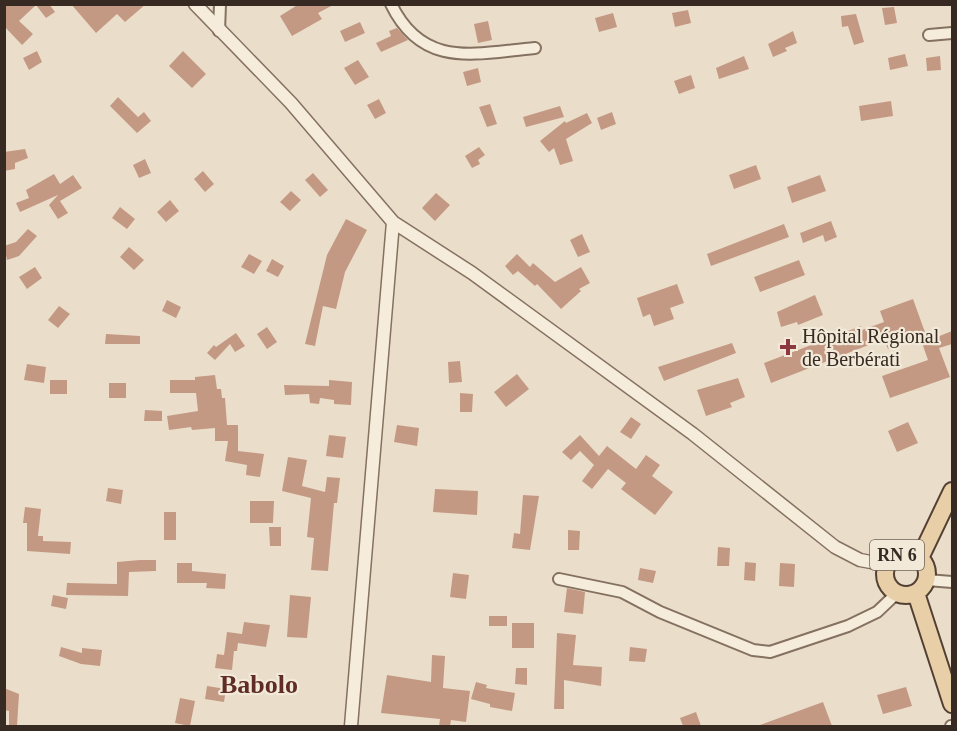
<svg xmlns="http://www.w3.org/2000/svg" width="957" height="731" font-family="Georgia,serif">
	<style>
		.building { fill: #c49984 }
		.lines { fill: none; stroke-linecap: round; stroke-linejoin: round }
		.minor-casing { stroke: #857160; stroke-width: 14 }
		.tertiary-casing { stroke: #857160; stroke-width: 15 }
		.primary-casing { stroke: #534034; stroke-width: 20 }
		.minor { stroke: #f6ecdc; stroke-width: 10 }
		.tertiary { stroke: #f6ecdc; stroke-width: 12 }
		.primary { stroke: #e8cfa7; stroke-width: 16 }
		.poi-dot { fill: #8d373e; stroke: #f2e9d9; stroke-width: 2 }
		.labels { text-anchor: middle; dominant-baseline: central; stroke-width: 4.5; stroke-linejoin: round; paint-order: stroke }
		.shield { fill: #f2e9d9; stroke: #6f6359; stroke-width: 1.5 }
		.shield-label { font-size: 18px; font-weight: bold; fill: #372a22 }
		.poi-label { font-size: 20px; fill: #372a22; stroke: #f2e9d9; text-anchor: start }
		.district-label { font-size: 26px; font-weight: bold; fill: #5f2d26; stroke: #f2e9d9 }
	</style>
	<rect width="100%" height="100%" fill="#eadeca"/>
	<path class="building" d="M4 4H49L55 12 46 18 36 5 19 21 33 34 22 45 4 26Z
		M71 4H146L125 22 117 14 96 33Z
		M299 4H335L318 13 322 19 292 36 280 16Z
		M894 7 897 23 885 25 882 8Z
		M688 10 691 23 675 27 672 13Z
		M613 13 617 27 599 32 595 18Z
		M856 14 864 42 854 45 848 26 842 27 841 16Z
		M488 21 492 40 478 43 474 24Z
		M360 22 365 33 345 42 340 31Z
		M397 28 408 40 381 52 376 43 391 36 389 31Z
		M793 31 797 43 785 48 787 51 773 57 768 44Z
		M37 51 42 62 29 70 23 58Z
		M183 51 206 74 192 88 169 66Z
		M905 54 908 66 890 70 888 58Z
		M744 56 749 69 719 79 716 68Z
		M940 56 941 70 927 71 926 58Z
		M358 60 369 77 355 85 344 68Z
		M478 68 481 82 467 86 463 72Z
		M691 75 695 88 679 94 674 81Z
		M118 97 138 117 144 112 151 121 137 133 110 106Z
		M379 99 386 113 375 119 367 105Z
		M891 101 893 116 861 121 859 106Z
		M490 104 497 124 487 127 479 107Z
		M560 106 564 117 526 127 523 117Z
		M612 112 616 124 601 130 597 118Z
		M587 113 592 123 566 139 573 161 560 165 554 148 549 152 540 141 565 121 566 123Z
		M479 147 485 155 478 160 480 164 472 168 465 156Z
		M25 149 28 158 15 163V169L4 171V152Z
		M145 159 151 173 139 178 133 165Z
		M756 165 761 179 734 189 729 175Z
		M203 171 214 184 205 192 194 179Z
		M313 173 328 190 320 197 305 180Z
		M54 174 60 184 73 175 82 188 60 201 68 213 58 219 49 205 58 195 20 212 16 203 29 198 26 190Z
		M820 175 826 191 792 203 787 187Z
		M291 191 301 200 290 211 280 202Z
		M436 193 450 205 435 221 422 208Z
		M170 200 179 211 166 222 157 212Z
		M120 207 135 219 127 229 112 218Z
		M346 219 367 230 345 272 336 309 323 306 315 346 305 344 327 255Z
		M831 221 837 237 825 242 823 235 803 243 800 233Z
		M784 224 789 237 711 266 707 254Z
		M28 229 37 236 19 256 7 260 4 246 16 242Z
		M582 234 590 252 578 257 570 240Z
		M129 247 144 260 134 270 120 257Z
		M249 254 262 261 254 274 241 267Z
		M517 254 530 267 533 263 555 282 581 267 590 283 579 289 581 291 561 309 537 284 535 286 518 271 513 275 505 266Z
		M272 259 284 266 278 277 266 271Z
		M799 260 805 275 760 292 754 277Z
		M35 267 42 278 27 289 19 277Z
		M677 284 684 303 670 308 674 319 654 326 650 314 643 317 637 298Z
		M815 295 823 315 798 325 797 322 781 327 777 312Z
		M913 299 926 335 888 349 884 339 771 383 764 363 861 326 862 330 884 322 880 311Z
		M167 300 181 307 176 318 162 311Z
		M59 306 70 314 58 328 48 320Z
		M267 327 277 342 267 349 257 334Z
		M952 331V344L939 348 950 377 890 398 882 376 928 360 922 343Z
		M236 333 245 346 235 352 230 344 215 360 207 353 214 345 216 347Z
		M106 334 140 336V344H105Z
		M732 343 736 353 664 381 658 367Z
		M460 361 462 382 449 383 448 362Z
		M27 364 46 367 44 383 24 380Z
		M517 374 529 389 506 407 494 392Z
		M215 375 217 389H221L222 398H225L227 425H238V451L264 454 260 477 246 475 247 465 225 461 228 441H215V428L192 430 191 427 169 430 167 416 198 411 196 393H170V380H195V377Z
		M738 378 745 397 730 403 732 407 706 416 697 390Z
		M50 380H67V394H50Z
		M329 380 352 382 351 405 334 404V400L320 398 319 404 310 403 309 394 285 395 284 385 329 386Z
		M109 383H126V398H109Z
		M460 393 473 394 472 412H460Z
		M145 410 162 411V421H144Z
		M631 417 641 424 631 439 620 432Z
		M908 422 918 443 897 452 888 431Z
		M397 425 419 428 417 446 394 442Z
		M329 435 346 437 343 458 326 456Z
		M580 435 599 456 607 446 636 469 646 455 660 465 652 476 673 492 655 515 621 489 626 483 608 469 592 489 582 481 594 465 580 451 571 460 562 452Z
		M288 457 307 460 302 486 325 492 327 477 340 478 337 503H334L328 571 311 570 314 538 307 537 311 498 282 491Z
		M108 488 123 490 121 504 106 501Z
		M435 489 478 491 477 515 433 512Z
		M523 495 539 496 530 550 512 548 514 533 520 534Z
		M250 501H274L273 523H250Z
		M25 507 41 509 38 536H43V541L71 542 70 554 27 551V523H23Z
		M164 512H176V540H164Z
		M269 527H281V546H270Z
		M568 530 580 531 579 550H568Z
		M718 547 730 548 729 566H717Z
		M140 560H156V571L129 572 128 596 66 595 67 583 117 584V562Z
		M745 562 756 563 755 581 744 580Z
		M177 563H192V571L226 574 225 589 206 588 207 583H177Z
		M780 563 795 564 794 587 779 586Z
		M640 568 656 571 653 583 638 580Z
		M453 573 469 575 466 599 450 597Z
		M567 588 585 592 583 614 564 612Z
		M53 595 68 598 66 609 51 606Z
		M290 595 311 597 307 638 287 637Z
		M489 616H507V626H489Z
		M244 622 270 625 266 647 238 643 237 651H234L232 670 215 668 217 654 224 655 227 632 242 634Z
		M512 623H534V648H512Z
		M557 633 576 635 573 665 602 667 601 686 564 680V709H554Z
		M61 647 82 653V648L102 650 100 666 81 664 59 656Z
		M630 647 647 649 645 662 629 661Z
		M432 655 445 656 443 688 470 691 466 722 451 720 450 726H439L440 719 381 713 387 675 431 682Z
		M516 668H527V685L515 684Z
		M476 682 487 685 486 688 515 693 512 711 490 707V704L471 699Z
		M207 686 226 689 224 702 205 699Z
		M906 687 912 706 883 714 877 695Z
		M4 688 19 694 17 726H9V711L4 710Z
		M180 698 195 701 190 726 175 723Z
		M823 702 832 726H760V725Z
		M696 712 701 726H683L680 718Z"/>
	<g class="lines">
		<g class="minor-casing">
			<path id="minor" d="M391 4C423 70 476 53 535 48
				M219 31 220 4
				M929 35 952 33
				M559 579 622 592 660 612 753 650 770 652 848 626 877 612 897 593
				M927 580 952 582
				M951 726H952"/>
		</g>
		<g class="tertiary-casing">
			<path id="tertiary" d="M195 4 291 103 393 222 472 273 693 434 835 547 860 560 887 565
				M351 726 393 222"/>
		</g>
		<g class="primary-casing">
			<path id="primary" d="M885 574a21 21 0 1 1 42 0a21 21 0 1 1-42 0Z
				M920 558 952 491
				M916 593 952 704"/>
		</g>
		<use href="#minor" class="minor"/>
		<use href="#tertiary" class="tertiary"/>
		<use href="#primary" class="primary"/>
	</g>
	<path class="poi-dot" d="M785 338h6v6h6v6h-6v6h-6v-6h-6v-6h6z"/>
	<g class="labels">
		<rect class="shield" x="870" y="540" width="54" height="30" rx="4.5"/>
		<g class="shield-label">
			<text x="897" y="555">RN 6</text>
		</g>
		<g class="poi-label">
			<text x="802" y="336">Hôpital Régional<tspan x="802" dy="23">de Berbérati</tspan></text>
		</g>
		<g class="district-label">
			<text x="259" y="684">Babolo</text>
		</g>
	</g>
	<rect width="957" height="731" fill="none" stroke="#372a22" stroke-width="12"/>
</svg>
